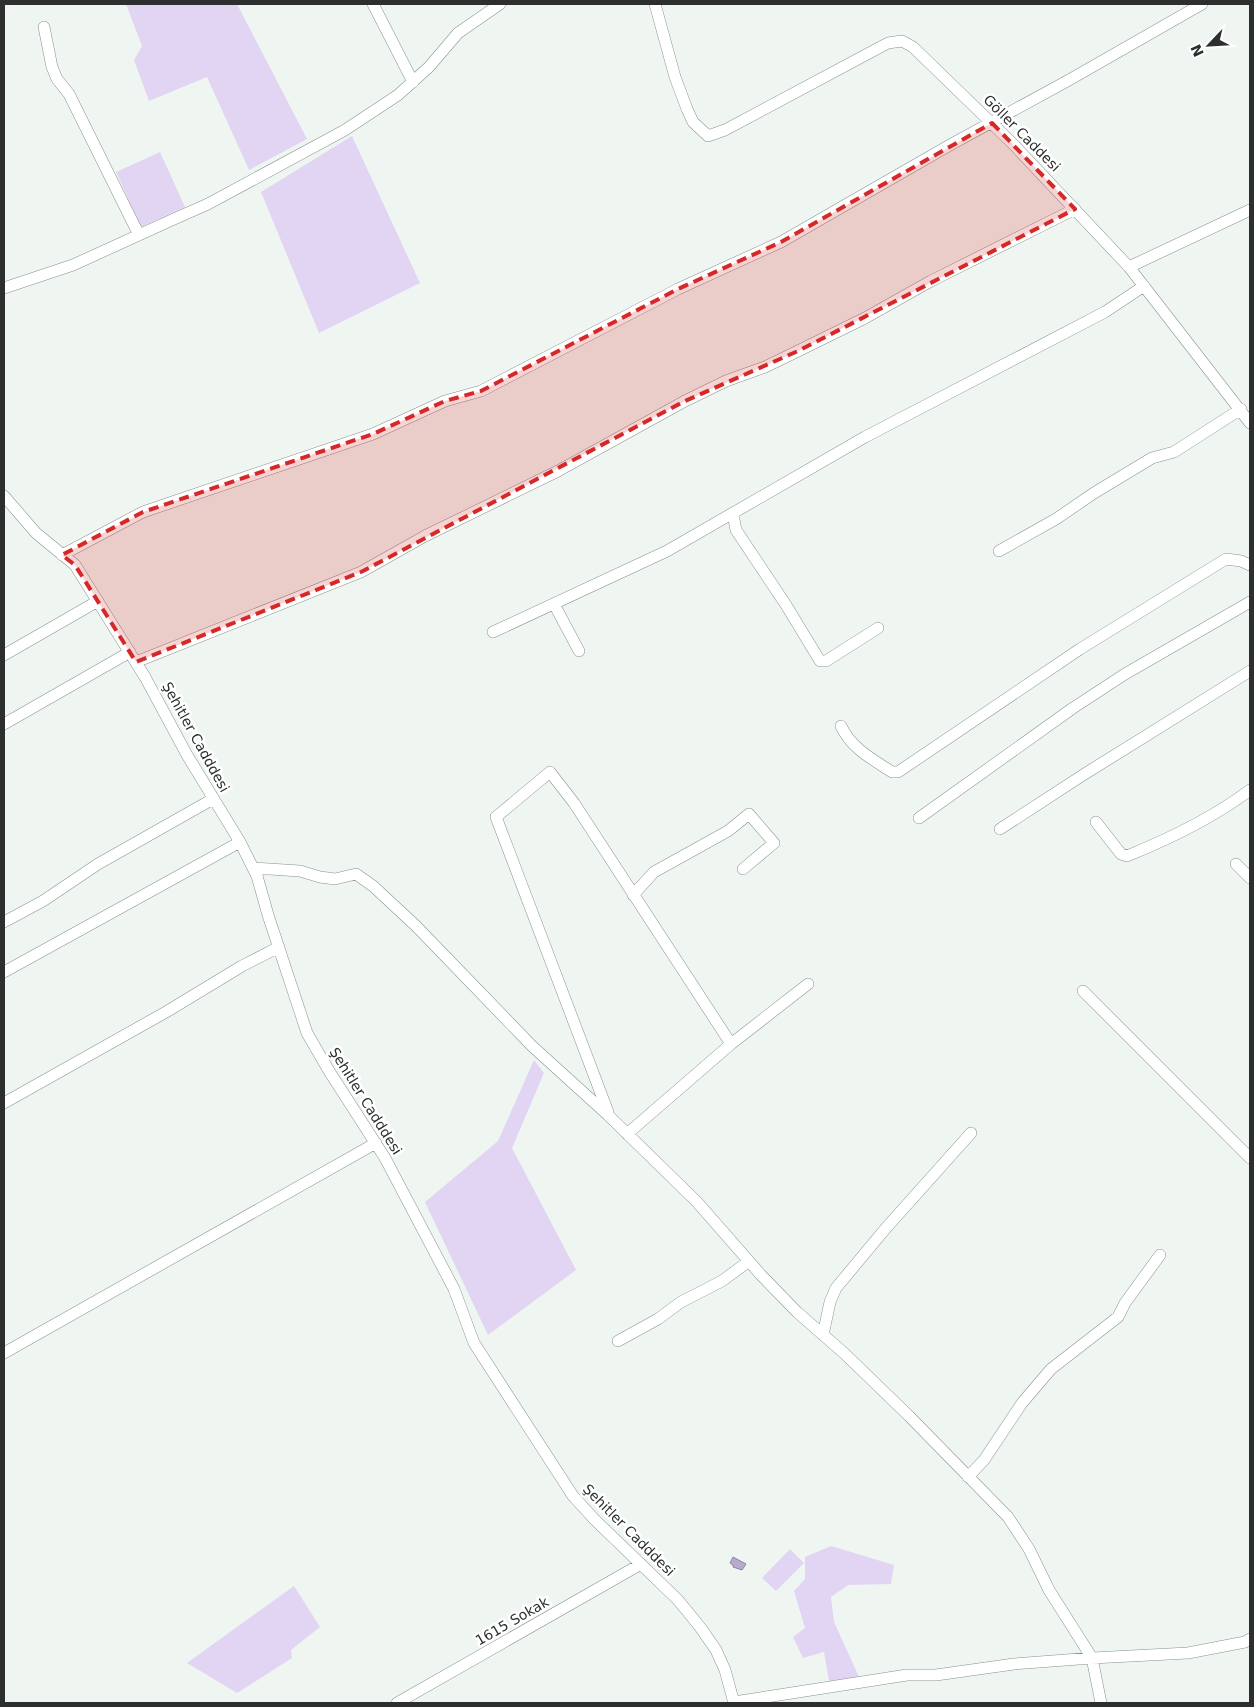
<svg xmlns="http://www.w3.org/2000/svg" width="1254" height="1707" font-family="'DejaVu Sans',sans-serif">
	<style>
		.green { fill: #e1d5f3 }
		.water { fill: #b8a9cf; stroke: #8e849f }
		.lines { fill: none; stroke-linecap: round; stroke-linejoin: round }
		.minor-casing { stroke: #8a918e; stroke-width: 12 }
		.minor { stroke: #fff; stroke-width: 11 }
		.marked { fill: #d62828; fill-opacity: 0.2; stroke: #d62828; stroke-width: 4; stroke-dasharray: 10 6; stroke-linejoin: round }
		.labels { text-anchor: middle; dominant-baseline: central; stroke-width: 5; stroke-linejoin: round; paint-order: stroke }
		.street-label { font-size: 14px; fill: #2c2f2e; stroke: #fff }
	</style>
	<rect width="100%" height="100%" fill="#eff6f2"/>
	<path class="green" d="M126 4H237L307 139 249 170 207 77 149 101 134 60 142 46Z
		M352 136 420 283 319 333 261 192Z
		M160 152 185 207 141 227 116 172Z
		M534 1060 544 1073 512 1148 576 1270 488 1335 425 1202 498 1141Z
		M831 1546 894 1565 891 1584 848 1585 831 1597 834 1622 860 1679 829 1681 824 1652 803 1658 793 1637 805 1628 794 1591 805 1579V1557Z
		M790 1549 804 1563 776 1591 762 1578Z
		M294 1586 320 1627 291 1650 292 1658 237 1693 187 1663Z"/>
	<path class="water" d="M733 1557 746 1564 742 1570 733 1567V1565L730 1563Z"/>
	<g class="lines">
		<g class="minor-casing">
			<path id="minor" d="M373 4 413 82
				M655 4 675 77 687 109 693 122 708 136 725 130 888 43 902 41 913 47 1013 144 1129 267 1250 423
				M44 27 52 67 57 79 69 94 139 235
				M1129 267 1250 210
				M4 288 73 265 174 219 208 204 345 130 398 95 429 67 458 33 500 4
				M4 496 36 533 75 565 145 677 187 755 240 842 257 876 268 915 307 1033 329 1071 385 1158 454 1289 474 1343 573 1496 595 1520 678 1600 700 1627 716 1650 725 1670 734 1703
				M733 514 736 530 786 605 820 661H826L878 628
				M999 551 1056 519 1094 493 1152 458 1174 452 1241 409
				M62 555 143 512 373 434 445 401 481 391 678 289 781 242 950 145 1069 80 1202 4
				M554 604 579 651
				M493 632 667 551 865 437 1105 312 1144 286
				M4 655 98 601
				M136 662 361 572 425 536 558 471 685 401 726 381 765 367 798 351 865 318 931 281 1075 209
				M4 724 130 652
				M841 726C851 748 872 759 892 772H898L1080 649 1226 559 1241 561 1250 565
				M919 818 1073 708 1125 674 1250 602
				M1096 822 1121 854 1127 856C1169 839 1214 817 1250 790
				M1000 829 1083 775 1250 671
				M1236 864 1250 878
				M253 868 300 871 320 877 335 879 356 874 373 886 416 926 532 1046 608 1115 697 1202 761 1275 797 1312 845 1354 909 1416 1008 1517 1029 1549 1049 1590 1092 1658 1101 1703
				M633 895 654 872 728 831 749 814 774 843 743 869
				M4 922 43 901 98 864 213 799
				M4 972 240 842
				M1083 991 1250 1158
				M4 1103 166 1012 242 966 279 947
				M608 1112 496 817 550 772 574 803 731 1044
				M627 1134 731 1044 808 984
				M823 1335 830 1302 836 1288 886 1228 971 1133
				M618 1341 658 1319 681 1302 722 1281 749 1261
				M4 1353 376 1143
				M968 1477 984 1460 1022 1403 1051 1369 1118 1317 1125 1303 1160 1255
				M734 1702 907 1675H936L1014 1664 1092 1658 1188 1653 1245 1642 1250 1639
				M397 1703 641 1564"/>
		</g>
		<use href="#minor" class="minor"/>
	</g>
	<path class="marked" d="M992 123 1075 209 798 351 685 401 361 572 136 662 75 565 62 555 143 512 373 434 445 401 481 391 678 289 781 242Z"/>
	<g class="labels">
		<g class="street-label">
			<text transform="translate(1022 133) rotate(45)">Göller Caddesi</text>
			<text transform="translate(196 737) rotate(61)">Şehitler Cadddesi</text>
			<text transform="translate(366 1101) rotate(58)">Şehitler Cadddesi</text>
			<text transform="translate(629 1530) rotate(45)">Şehitler Cadddesi</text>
			<text transform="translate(512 1621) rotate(-30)">1615 Sokak</text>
		</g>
	</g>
	<rect width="1254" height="1707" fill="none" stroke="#2c2f2e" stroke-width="10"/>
	<g transform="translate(1209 45) rotate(245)" stroke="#ffffff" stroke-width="4" paint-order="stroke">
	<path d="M0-4L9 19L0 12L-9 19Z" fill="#2c2f2e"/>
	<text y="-8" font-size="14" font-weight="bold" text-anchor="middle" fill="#2c2f2e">N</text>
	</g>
</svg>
